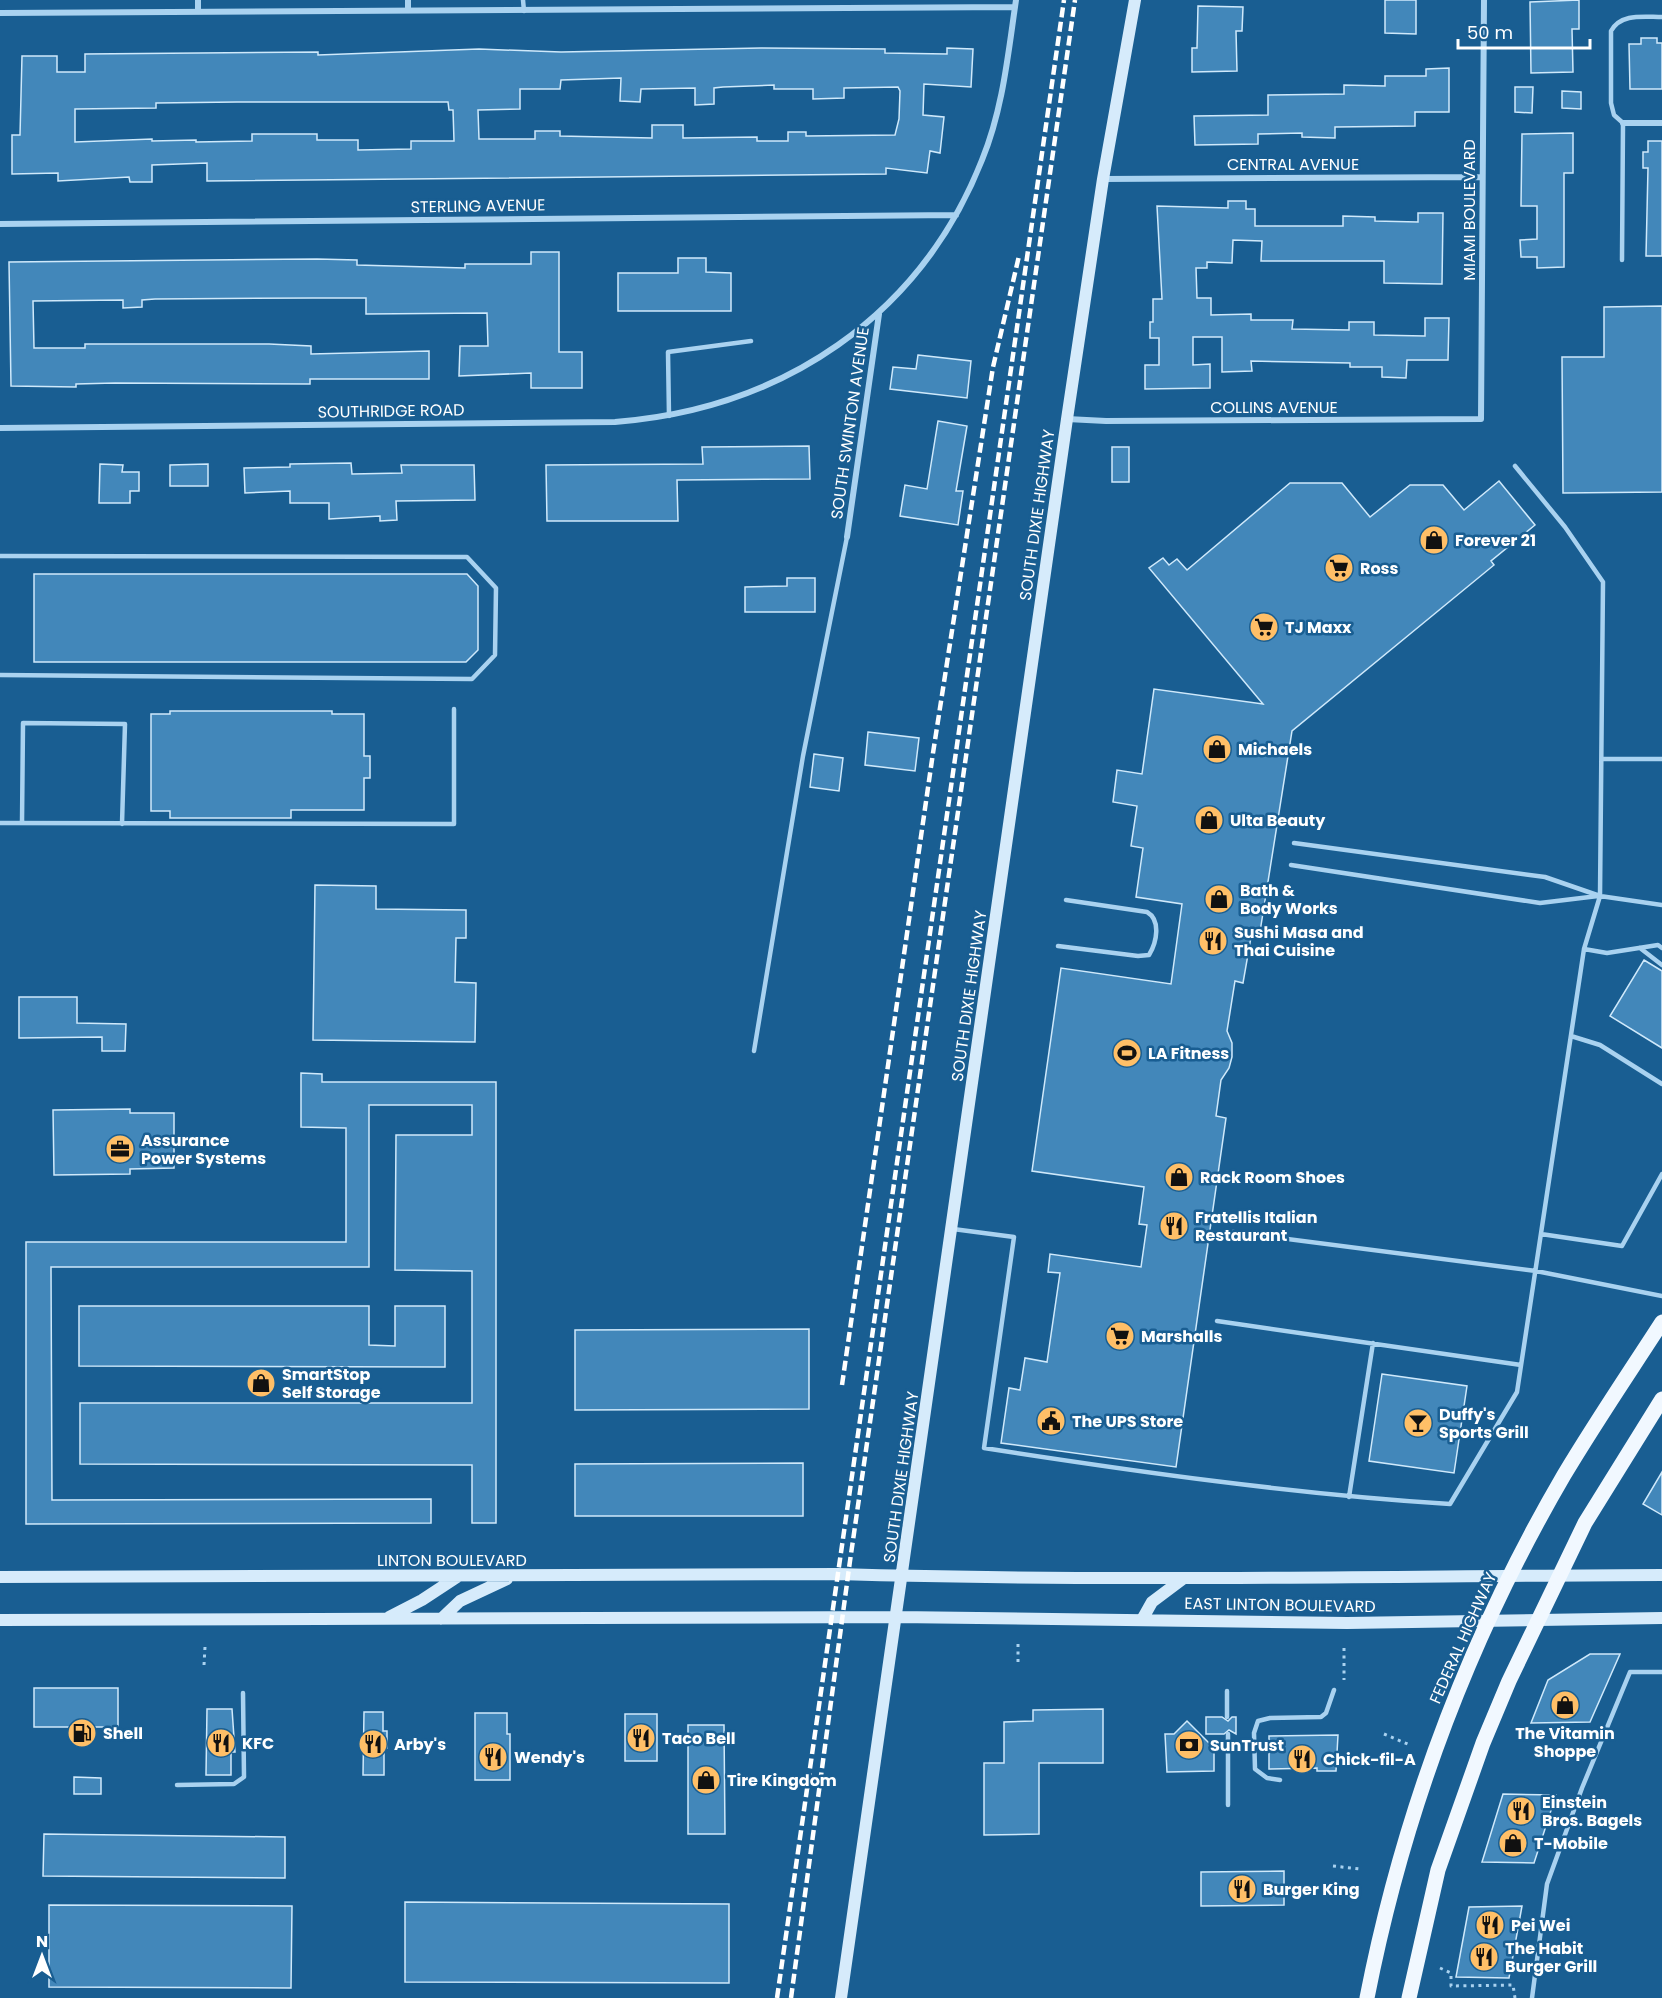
<svg xmlns="http://www.w3.org/2000/svg" width="1662" height="1998" font-family="Poppins,sans-serif">
	<style>
		.building { fill: #4287ba; stroke: #cfe9fb; stroke-width: 1.5; fill-rule: evenodd }
		.lines { fill: none; stroke-linecap: round; stroke-linejoin: round }
		.path { stroke: #a9d2f0; stroke-width: 3; stroke-dasharray: 3 4.5; stroke-linecap: butt }
		.lane { stroke: #a9d2f0; stroke-width: 4.5 }
		.street { stroke: #a9d2f0; stroke-width: 6 }
		.secondary { stroke: #d6ebfb; stroke-width: 12 }
		.primary { stroke: #f1f8ff; stroke-width: 15 }
		.rail { stroke: #fff; stroke-width: 4.5; stroke-dasharray: 10 4.5; stroke-linecap: butt }
		.labels { text-anchor: middle; dominant-baseline: central; stroke-width: 5; stroke-linejoin: round; paint-order: stroke }
		.street-label { font-size: 16px; fill: #fff; stroke: #195e92 }
		.poi-label { font-size: 16px; font-weight: bold; fill: #fff; stroke: #195e92; text-anchor: start }
	</style>
	<rect width="100%" height="100%" fill="#195e92"/>
	<path class="building" d="M1385 0H1416V34L1385 33Z
		M1579 0V29H1572L1573 72 1531 73 1530 2Z
		M1198 6 1243 7 1242 31H1236L1237 71 1192 72V48H1197Z
		M1641 38H1657V43H1662V89H1630L1629 44H1641Z
		M761 48 885 49V53L947 54V48L973 49 971 87 924 84 923 115 944 117 940 153 930 151 927 173 886 168V174L207 181V163L152 165V182H130L129 177 58 181V173L12 174V135H20L22 56H57V72H85V54L318 52V55L479 49 561 52ZM621 78 620 101 640 102 641 89 695 88V105L714 104V88L723 87 774 85V89H813V99L844 98V88L898 87 900 91 899 119 895 135 806 136V132H788V141H757V137L683 138V125H652V138L560 136V131H535V139H479L478 110 520 109V89H560L561 80ZM237 102H448L449 110H453L454 141H411V149L358 150V140H317V134H252V141L196 142V140L152 141V139L75 142V109L156 108V103Z
		M1449 68V112H1415V126L1335 127V138L1302 137V133L1258 134V144L1195 145 1194 116 1268 115V95L1344 94V85L1385 86V76H1426V69Z
		M1515 87H1533L1532 113 1515 112Z
		M1562 91 1581 92V109L1562 108Z
		M1573 133V173H1564V267L1537 268V257H1521L1520 240 1537 239V206H1521L1522 134Z
		M1648 141H1662V256H1646L1648 168H1643V152H1648Z
		M1228 201H1246V209H1255V226H1343V216L1375 217V221L1418 222V213H1443L1442 284 1384 283V261H1261L1262 241 1233 240 1232 263 1207 262V268H1196L1197 298H1211V315L1251 314V320H1293L1292 329 1349 330V322H1374V335L1425 336V318H1449L1448 360H1407L1406 378 1382 377V367H1350V363L1251 361 1252 371 1222 372V337H1193V365L1210 364V388L1145 389V365H1159V338H1150V322H1153V299H1162L1157 206 1228 208Z
		M531 252H559V352H582V388H531V373L459 376 460 346H488L487 313 366 314V298H313L155 299 142 300V307L123 308V300L33 301 34 348H85V344H269L311 346V354L429 351V379H310V384L115 383 76 384V387L11 386 9 262 317 259 357 260V265L465 268V264H531Z
		M678 258H706V272L731 273V311H618V273H678Z
		M1662 306V492L1563 493 1562 357H1604V307Z
		M918 355 971 361 967 398 890 389 893 367 916 369Z
		M938 421 967 426 956 491H963L958 525 900 516 905 485 927 489Z
		M809 446 810 479 677 480 678 521H547L546 465 703 464 702 447Z
		M1112 447H1129V482H1112Z
		M351 463 352 474 402 473 401 465H474L475 500 396 501 397 520 380 521V516L329 519V503H290V491L245 493 244 468 290 467V464Z
		M100 464 123 465 122 472H139V491H130V503H99Z
		M208 464V486H170V465Z
		M1499 481 1535 525 1491 561 1494 565 1292 731 1259 938 1251 937 1243 983 1235 981 1227 1031 1232 1043V1057L1229 1068 1221 1080 1216 1116 1226 1118 1176 1467 1001 1443 1009 1388 1020 1390 1025 1358 1047 1362 1060 1273 1048 1272 1050 1254 1141 1267 1147 1225 1139 1224 1144 1187 1032 1171 1061 968 1171 984 1182 904 1136 897 1143 848 1131 846 1137 806 1113 802 1117 770 1142 774 1154 689 1263 704 1149 568 1163 558 1169 565 1177 559 1187 570 1290 483H1342L1370 517 1410 485H1443L1464 510Z
		M34 574H467L478 586V650L466 662H34Z
		M787 578H815V612H745V587L787 586Z
		M170 711H332V714H364V756H370V778H364V810H291V818H170V811H151V714H170Z
		M868 732 919 738 915 771 865 765Z
		M814 754 843 758 839 791 810 787Z
		M315 885 376 886V909L466 910V938H456L455 982 476 983 475 1042 313 1040Z
		M1644 960 1662 971V1048L1610 1016Z
		M19 997H77V1023L126 1024 125 1051H102V1037L19 1038Z
		M301 1073 322 1074V1082H496V1523H472V1465L80 1464V1403H472V1271L395 1270 396 1135H472V1105H369V1267H51L52 1500 431 1499V1523L26 1524V1242H346V1128L301 1127Z
		M130 1109V1113H174V1168L130 1169V1174L54 1175 53 1110Z
		M79 1306H369V1345L395 1346V1306H445V1367L79 1366Z
		M809 1329V1409L575 1410V1330Z
		M1382 1374 1467 1386 1454 1473 1369 1461Z
		M803 1463V1516H575V1464Z
		M1662 1472V1515L1643 1504Z
		M1590 1654H1620L1590 1722 1531 1723 1548 1680Z
		M34 1688H118V1727H34Z
		M207 1709H232L235 1752H231V1775H206Z
		M1103 1709V1763H1039V1834L984 1835V1763H1004V1722L1033 1721V1710Z
		M364 1712H383V1731H387V1748H384V1775H363Z
		M475 1713H507V1734H510V1780H475Z
		M625 1714H657V1761H625Z
		M1206 1717H1222L1228 1721 1232 1717H1236V1734L1229 1730 1224 1734H1206Z
		M1187 1721 1214 1748V1771L1167 1772 1165 1734H1174Z
		M688 1725H724L725 1834H688Z
		M1338 1735 1336 1771H1317V1768L1269 1769V1736Z
		M74 1777 101 1778V1794H74Z
		M1503 1794 1556 1795 1534 1863 1482 1862Z
		M44 1834 285 1837V1878L43 1876Z
		M1284 1871V1905L1201 1906V1872Z
		M405 1902 729 1904V1983L405 1982Z
		M49 1905 292 1906 291 1988 49 1987Z
		M1522 1906 1509 1978 1456 1977 1469 1907Z"/>
	<g class="lines">
		<path class="path" d="M1344 1648V1680
			M1018 1662V1640
			M204 1665 205 1647
			M1384 1734 1410 1745
			M1333 1866 1360 1869
			M1440 1968 1451 1973V1986L1513 1985 1515 1998"/>
		<path class="lane" d="M523 0 524 11
			M1622 260 1623 123 1614 115 1611 103V31C1621 13 1643 17 1662 17
			M669 416 668 352 751 341
			M0 556 467 557 496 588 495 655 472 679 0 675
			M1602 759H1662
			M0 823 454 824V709
			M22 823 23 723 125 724 122 824
			M1294 843 1545 877 1600 896 1662 905
			M1291 865 1540 903 1598 896
			M1058 946 1138 956 1149 955C1157 942 1161 920 1147 912L1066 900
			M1640 948 1662 965
			M1584 949 1607 953 1658 945 1662 948
			M1571 1036 1600 1045 1662 1084
			M754 1051 803 756 847 537
			M953 1229 1014 1237 984 1448C1139 1472 1294 1494 1450 1504L1517 1392 1584 949 1600 896 1603 582 1565 527 1515 466
			M1233 1232 1536 1271 1662 1296
			M1541 1234 1622 1246 1662 1174
			M1217 1321 1521 1365
			M1349 1497 1373 1343
			M1227 1691V1717
			M1228 1734V1805
			M1280 1780 1267 1778 1255 1769 1254 1733 1258 1721 1270 1718 1321 1717 1326 1713 1334 1690
			M177 1785 234 1784 244 1777 243 1693
			M1532 1998 1547 1884 1582 1788 1630 1672H1662"/>
		<path class="street" d="M408 10V0
			M198 11V0
			M0 13 1015 7
			M1623 123H1662
			M1104 179 1482 177
			M0 224 956 215
			M1067 419 1106 421 1481 419 1484 0
			M0 428 615 422C782 409 920 317 982 160 1003 109 1008 54 1016 0
			M847 537 879 314"/>
		<path class="secondary" d="M0 1577 838 1574C1112 1582 1387 1576 1662 1575
			M389 1617 422 1600 457 1577
			M1143 1618 1152 1602 1184 1578
			M441 1619 460 1601 507 1579
			M0 1620 897 1617 1347 1623 1662 1618
			M841 1998 1067 419 1103 179 1135 0"/>
		<path class="primary" d="M1367 1998C1403 1814 1470 1636 1564 1475 1595 1423 1629 1373 1662 1322
			M1409 1998 1438 1870 1483 1743 1509 1681 1585 1523 1662 1399"/>
		<path class="rail" d="M842 1385 933 753 993 367 1019 256
			M777 1998 1064 0
			M791 1998 850 1561 1075 0"/>
	</g>
	<defs>
		<g id="shop-disc" transform="scale(1.5)"><circle r="9.5" fill="#ffbf67" stroke="#195e92"/><path d="M-5-2.5h2.3a2.7 3.5 0 0 1 5.4 0H5L5.5 6h-11ZM-1.5-2.5h3a1.5 2.3 0 0 0-3 0Z" fill="#111"/></g>
		<g id="supermarket-disc" transform="scale(1.5)"><circle r="9.5" fill="#ffbf67" stroke="#195e92"/><path d="M-6-5.5h2.5l.6 2H6L4.5 2H-2.5L-4.4-4H-6ZM-1.5 3.2a1.3 1.3 0 1 0 .1 0ZM3 3.2a1.3 1.3 0 1 0 .1 0Z" fill="#111"/></g>
		<g id="restaurant-disc" transform="scale(1.5)"><circle r="9.5" fill="#ffbf67" stroke="#195e92"/><path d="M-5-6h1v4h1v-4h1v4h1v-4h1v5L-1.5 .5V6h-2V.5L-5-1ZM5-6V6H3V1.5H1.5Q1.5-4 5-6Z" fill="#111"/></g>
		<g id="stadium-disc" transform="scale(1.5)"><circle r="9.5" fill="#ffbf67" stroke="#195e92"/><path d="M0-5a6.5 5 0 1 0 0 10a6.5 5 0 1 0 0-10ZM-3.5-1.8h7v3.6h-7Z" fill="#111"/></g>
		<g id="office-disc" transform="scale(1.5)"><circle r="9.5" fill="#ffbf67" stroke="#195e92"/><path d="M-6-3h4V-5.5h4V-3h4V5H-6ZM-1-4.5V-3h2v-1.5ZM-6 0V1H6V0Z" fill="#111"/></g>
		<g id="civic-disc" transform="scale(1.5)"><circle r="9.5" fill="#ffbf67" stroke="#195e92"/><path d="M-.6-6.5H3V-4.5H.6V-3L4-1V1h2V6H-6V1h2V-1L-.6-3ZM-1.2 2.5V6h2.4V2.5Z" fill="#111"/></g>
		<g id="bar-disc" transform="scale(1.5)"><circle r="9.5" fill="#ffbf67" stroke="#195e92"/><path d="M-6-5H6L.8 .8V4.5H3.5V6h-7V4.5H-.8V.8Z" fill="#111"/></g>
		<g id="fuel-disc" transform="scale(1.5)"><circle r="9.5" fill="#ffbf67" stroke="#195e92"/><path d="M-5.5-6h7V0h2V4h1.3V-2.5L3-4.5l.8-.8L6-3V5H2.5V1h-1V6h-7ZM-4.2-4.7v3.2H.2V-4.7Z" fill="#111"/></g>
		<g id="bank-disc" transform="scale(1.5)"><circle r="9.5" fill="#ffbf67" stroke="#195e92"/><path d="M-6-4H6V4H-6ZM0-2.3a2.3 2.3 0 1 0 0 4.6a2.3 2.3 0 1 0 0-4.6Z" fill="#111"/></g>
	</defs>
	<g fill-rule="evenodd">
		<use href="#shop-disc" x="1434" y="540"/>
		<use href="#supermarket-disc" x="1339" y="568"/>
		<use href="#supermarket-disc" x="1264" y="627"/>
		<use href="#shop-disc" x="1217" y="749"/>
		<use href="#shop-disc" x="1209" y="820"/>
		<use href="#shop-disc" x="1219" y="899"/>
		<use href="#restaurant-disc" x="1213" y="941"/>
		<use href="#stadium-disc" x="1127" y="1053"/>
		<use href="#office-disc" x="120" y="1149"/>
		<use href="#shop-disc" x="1179" y="1177"/>
		<use href="#restaurant-disc" x="1174" y="1226"/>
		<use href="#supermarket-disc" x="1120" y="1336"/>
		<use href="#shop-disc" x="261" y="1383"/>
		<use href="#civic-disc" x="1051" y="1421"/>
		<use href="#bar-disc" x="1418" y="1423"/>
		<use href="#shop-disc" x="1565" y="1705"/>
		<use href="#fuel-disc" x="82" y="1733"/>
		<use href="#restaurant-disc" x="641" y="1738"/>
		<use href="#restaurant-disc" x="221" y="1743"/>
		<use href="#restaurant-disc" x="373" y="1744"/>
		<use href="#bank-disc" x="1189" y="1745"/>
		<use href="#restaurant-disc" x="493" y="1757"/>
		<use href="#restaurant-disc" x="1302" y="1759"/>
		<use href="#shop-disc" x="706" y="1780"/>
		<use href="#restaurant-disc" x="1521" y="1811"/>
		<use href="#shop-disc" x="1513" y="1843"/>
		<use href="#restaurant-disc" x="1242" y="1889"/>
		<use href="#restaurant-disc" x="1490" y="1925"/>
		<use href="#restaurant-disc" x="1484" y="1957"/>
	</g>
	<g class="labels">
		<g class="street-label">
			<text x="1293" y="164">CENTRAL AVENUE</text>
			<text transform="translate(478 206) rotate(-1)">STERLING AVENUE</text>
			<text transform="translate(1469 210) rotate(-90)">MIAMI BOULEVARD</text>
			<text x="1274" y="407">COLLINS AVENUE</text>
			<text transform="translate(391 411) rotate(-1)">SOUTHRIDGE ROAD</text>
			<text transform="translate(850 423) rotate(-82)">SOUTH SWINTON AVENUE</text>
			<text transform="translate(1037 515) rotate(-82)">SOUTH DIXIE HIGHWAY</text>
			<text transform="translate(969 996) rotate(-82)">SOUTH DIXIE HIGHWAY</text>
			<text transform="translate(901 1477) rotate(-82)">SOUTH DIXIE HIGHWAY</text>
			<text x="452" y="1560">LINTON BOULEVARD</text>
			<text transform="translate(1280 1605) rotate(1)">EAST LINTON BOULEVARD</text>
			<text transform="translate(1463 1638) rotate(-66)">FEDERAL HIGHWAY</text>
		</g>
		<g class="poi-label">
			<text x="1455" y="540">Forever 21</text>
			<text x="1360" y="568">Ross</text>
			<text x="1285" y="627">TJ Maxx</text>
			<text x="1238" y="749">Michaels</text>
			<text x="1230" y="820">Ulta Beauty</text>
			<text x="1240" y="890">Bath &amp;<tspan x="1240" dy="18">Body Works</tspan></text>
			<text x="1234" y="932">Sushi Masa and<tspan x="1234" dy="18">Thai Cuisine</tspan></text>
			<text x="1148" y="1053">LA Fitness</text>
			<text x="141" y="1140">Assurance<tspan x="141" dy="18">Power Systems</tspan></text>
			<text x="1200" y="1177">Rack Room Shoes</text>
			<text x="1195" y="1217">Fratellis Italian<tspan x="1195" dy="18">Restaurant</tspan></text>
			<text x="1141" y="1336">Marshalls</text>
			<text x="282" y="1374">SmartStop<tspan x="282" dy="18">Self Storage</tspan></text>
			<text x="1439" y="1414">Duffy's<tspan x="1439" dy="18">Sports Grill</tspan></text>
			<text x="1072" y="1421">The UPS Store</text>
			<text x="103" y="1733">Shell</text>
			<text x="1565" y="1733" text-anchor="middle">The Vitamin<tspan x="1565" dy="18">Shoppe</tspan></text>
			<text x="662" y="1738">Taco Bell</text>
			<text x="242" y="1743">KFC</text>
			<text x="394" y="1744">Arby's</text>
			<text x="1210" y="1745">SunTrust</text>
			<text x="514" y="1757">Wendy's</text>
			<text x="1323" y="1759">Chick-fil-A</text>
			<text x="727" y="1780">Tire Kingdom</text>
			<text x="1542" y="1802">Einstein<tspan x="1542" dy="18">Bros. Bagels</tspan></text>
			<text x="1534" y="1843">T-Mobile</text>
			<text x="1263" y="1889">Burger King</text>
			<text x="1511" y="1925">Pei Wei</text>
			<text x="1505" y="1948">The Habit<tspan x="1505" dy="18">Burger Grill</tspan></text>
		</g>
	</g>
	<g transform="translate(42 1956)" stroke="#195e92" stroke-width="4.5" paint-order="stroke">
	<path d="M0-4.5L10 22L0 15L-10 22Z" fill="#ffffff"/>
	<text y="-9" font-size="16" font-weight="bold" text-anchor="middle" fill="#ffffff">N</text>
	</g>
	<path d="M1458 39v9h132v-9" fill="none" stroke="#ffffff" stroke-width="3"/>
	<text x="1467" y="39" font-size="18" fill="#ffffff" stroke="#195e92" stroke-width="4.5" paint-order="stroke">50 m</text>
</svg>
